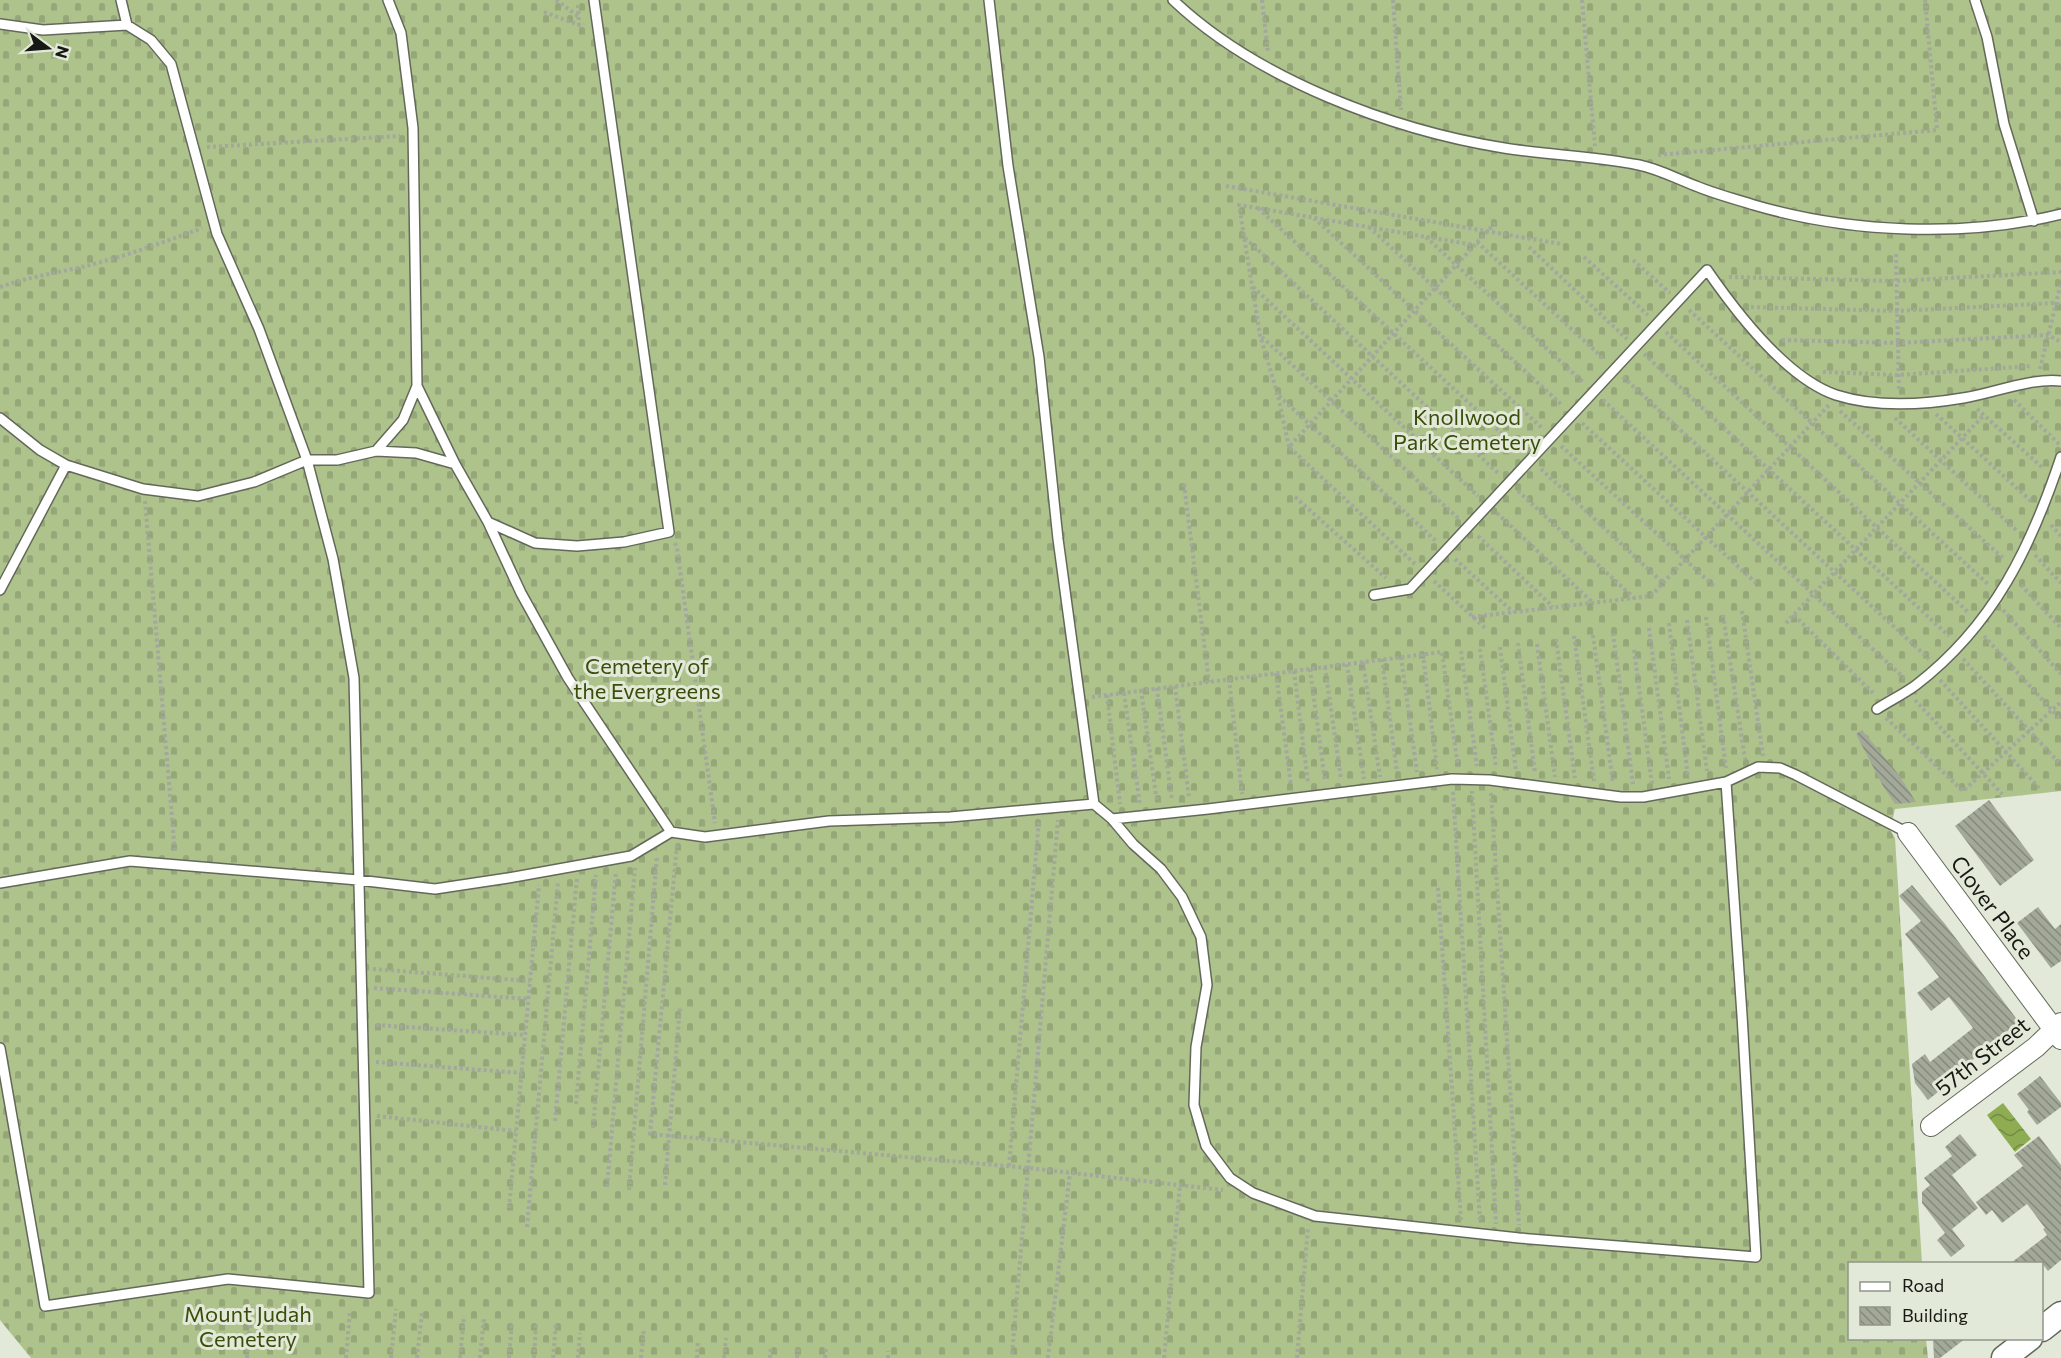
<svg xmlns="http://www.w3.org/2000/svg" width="2061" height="1358" font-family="Commissioner,sans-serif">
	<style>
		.cemetery { fill: url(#cemetery-stones) }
		.water { fill: url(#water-waves) }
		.building { fill: url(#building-back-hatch) }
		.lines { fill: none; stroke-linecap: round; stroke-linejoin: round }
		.service-casing { stroke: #63695a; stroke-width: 12 }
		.minor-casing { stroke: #63695a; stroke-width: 22 }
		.tertiary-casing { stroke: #63695a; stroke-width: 27 }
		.path { stroke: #a2a89b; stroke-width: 4; stroke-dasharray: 3 3; stroke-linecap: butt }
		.service { stroke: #fff; stroke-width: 9 }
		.minor { stroke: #fff; stroke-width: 20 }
		.tertiary { stroke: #fff; stroke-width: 24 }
		.labels { text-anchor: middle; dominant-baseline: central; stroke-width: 6; stroke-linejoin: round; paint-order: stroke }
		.park-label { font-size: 22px; fill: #3a4d09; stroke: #e2e9d8 }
		.street-label { font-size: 22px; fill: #161913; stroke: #e2e9d8 }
	</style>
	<defs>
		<pattern id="cemetery-stones" width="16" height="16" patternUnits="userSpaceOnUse" patternTransform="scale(1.5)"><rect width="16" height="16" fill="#aec28c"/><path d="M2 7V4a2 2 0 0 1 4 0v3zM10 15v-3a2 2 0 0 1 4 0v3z" fill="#95a678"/></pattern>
		<pattern id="water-waves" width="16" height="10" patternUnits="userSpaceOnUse" patternTransform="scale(1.5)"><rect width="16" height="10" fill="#8eac52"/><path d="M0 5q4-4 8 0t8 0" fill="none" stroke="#738b43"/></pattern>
		<pattern id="building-back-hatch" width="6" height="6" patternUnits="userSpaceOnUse" patternTransform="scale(1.5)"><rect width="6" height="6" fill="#a3a999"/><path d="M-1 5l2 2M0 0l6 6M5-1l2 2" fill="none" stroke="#84897c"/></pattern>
	</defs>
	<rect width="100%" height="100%" fill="#e2e9d8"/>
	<path class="cemetery" d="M0 0H2061V791L1895 809 1890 830 1895 838 1922 1263 1850 1264V1338L1926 1339 1928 1358H31L0 1320Z"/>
	<path class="water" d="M2003 1103 2031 1139 2015 1152 1987 1115Z"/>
	<path class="building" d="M1862 730 1899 775 1916 802 1895 804 1883 786 1856 734Z
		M1989 800 2034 860 2000 886 1955 826Z
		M1912 885 1945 924 2019 1022 1945 1082 1948 1084 1928 1100 1915 1083 1912 1064 1925 1054 1930 1062 1973 1028 1949 997 1931 1011 1917 993 1939 977 1905 934 1921 921 1899 896Z
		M2038 907 2055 929 2061 924V961L2051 968 2017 923Z
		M2040 1076 2061 1103V1107L2037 1125 2027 1112 2029 1110 2017 1094Z
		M1960 1134 1977 1155 1952 1175 1978 1208 1952 1229 1965 1246 1951 1257 1937 1240 1945 1233 1922 1203V1192L1930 1185 1924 1178 1952 1156 1945 1147Z
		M2039 1136 2061 1165V1260L2048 1271 2042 1263H2011L2047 1235 2043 1229 2045 1228 2027 1204 2002 1223 1992 1210 1986 1215 1976 1202 2023 1166 2014 1155Z
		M1933 1338H1966L1940 1358H1934Z"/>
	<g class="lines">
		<g class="service-casing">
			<path id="service" d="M121 0 127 25
				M989 0 1008 166 1039 357 1058 539 1094 804 1112 819 1133 844 1161 869 1182 897 1201 937 1207 985 1196 1047 1194 1105 1206 1146 1230 1178 1253 1193 1315 1216 1519 1238 1756 1257 1742 1015 1726 782
				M1173 0C1256 79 1392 130 1504 148 1548 155 1594 156 1639 165 1659 169 1677 179 1696 186 1715 194 1735 199 1754 205 1849 233 1965 238 2061 214
				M1975 0 1987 37 2004 124 2034 221
				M0 24 43 30 127 25 151 40 171 64 217 234 259 329 307 460 333 559 354 678 369 1293 228 1279 45 1306 0 1048
				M417 386 455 464 488 522 521 593 568 678 671 832
				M0 418 40 450 66 465 143 489 198 496 254 482 307 460H337L376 451 403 420 417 386 413 128 401 33 388 0
				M376 451 416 453 455 464
				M488 522 535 543 577 546 624 542 669 532 594 0
				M0 590 66 465
				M1374 595 1410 589 1707 270C1736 312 1786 378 1836 395 1877 408 1922 405 1963 398 1995 393 2028 378 2061 381
				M1877 709C1889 701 1904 694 1916 685 1994 625 2031 547 2061 457
				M1112 819 1208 809 1452 779 1490 780 1621 797H1643L1726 782 1758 767 1780 768 1796 775 1908 833
				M0 883 130 861 358 880 435 889 508 878 631 856 671 832 705 837 829 821 950 817 1094 804"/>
		</g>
		<g class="minor-casing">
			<path id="minor" d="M1908 833 2061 1039
				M1931 1126 2036 1047 2061 1023"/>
		</g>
		<g class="tertiary-casing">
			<path id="tertiary" d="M2042 1329 2061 1314
				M2004 1358 2030 1338"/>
		</g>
		<path class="path" d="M556 0 579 17
			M1262 0 1268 53
			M1393 0 1401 110
			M1582 0 1595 146
			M578 5 579 25
			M544 12 579 25 584 24
			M207 147 400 136
			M1658 155 1937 130 1925 0
			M1226 186 1561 244
			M1258 208 1522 452
			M1314 218 1543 429
			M1369 227 1563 406
			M1426 237 1584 383
			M1245 238 1499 474
			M1477 242 1605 360
			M1529 247 1627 339
			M1896 254 1899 391
			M1584 257 1648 315
			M1633 260 1670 293
			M1729 277 1896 281 2061 272
			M0 287C28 277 57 273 86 266 126 256 164 242 202 228
			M1253 287 1478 496
			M1751 307 1897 311 2056 303 2061 306
			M1689 310 1989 585
			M1666 332 1969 613
			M1262 337 1459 519
			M1782 340 1898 343 2048 335 2061 342
			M1644 354 1949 636
			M2040 369 2061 283
			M1823 372 1898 375 2032 366
			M1623 377 1929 659
			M1279 396 1437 542
			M1603 400 1904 678
			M2014 400 2060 445
			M1977 409 2043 468
			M1840 411 2004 559
			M1936 414 2032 502
			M1895 418 2017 531
			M1582 423 1756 583
			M1561 446 1715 587
			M1289 447 1278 396 1260 335 1239 205 1474 245
			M1541 469 1663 583
			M1184 484 1209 682
			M1518 491 1634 598
			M1295 497 1386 578
			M145 501 175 853
			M1497 513 1593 603
			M2051 525 2061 536
			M1478 536 1553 607
			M675 543 677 548 715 823
			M2035 555 2061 583
			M1455 559 1513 612
			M1415 564 1289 447 1495 223
			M1434 581 1485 628
			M2021 585 2061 628
			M2003 610 2061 674
			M1742 611 1763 756
			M1723 615 1745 759
			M1794 615 1875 695
			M1472 617 1651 596 1829 405
			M1706 617 1726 768
			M1687 620 1707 771
			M1669 623 1688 778
			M1786 623 1984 415
			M1649 628 1669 779
			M1613 633 1633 784
			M1593 635 1613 783
			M1574 636 1594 781
			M1984 636 2061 720
			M1556 639 1575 778
			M1518 643 1535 773
			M1537 644 1555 777
			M1500 647 1516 771
			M1480 649 1496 767
			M1634 650 1652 784
			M1461 651 1477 766
			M1423 654 1437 769
			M1401 657 1417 772
			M1382 659 1397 772
			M1963 659 2061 765
			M1363 662 1380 777
			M1347 664 1364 779
			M1325 667 1341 779
			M1310 669 1325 781
			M1294 671 1308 783
			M1276 673 1291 785
			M1229 679 1242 794
			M1940 680 2039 788
			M1175 686 1189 798
			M1157 688 1172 801
			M1141 690 1157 802
			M1124 693 1140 805
			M1107 695 1120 804
			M1092 697 1442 652 1458 767
			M1915 700 2002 794
			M1886 718 1963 791 2061 702
			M1472 791 1496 1224
			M1453 792 1480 1222
			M1491 793 1519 1225
			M677 845 650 1134 1028 1168 1223 1190
			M1438 888 1461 1220
			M373 969 530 981
			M374 988 529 999
			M376 1025 525 1035
			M376 1062 522 1073
			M576 1104 596 875
			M377 1116 516 1131
			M555 1121 577 878
			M593 1128 616 871
			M1009 1166 1039 820
			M665 1185 680 1007
			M607 1187 635 868
			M629 1190 657 856
			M509 1208 539 885
			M527 1227 558 882
			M1012 1354 1058 820
			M247 1358 252 1304
			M346 1358 350 1310
			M391 1358 396 1309
			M417 1358 422 1313
			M460 1358 464 1316
			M480 1358 484 1318
			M509 1358 512 1322
			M534 1358 536 1324
			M553 1358 556 1324
			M578 1358 580 1333
			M641 1358 644 1328
			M697 1358 698 1341
			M724 1358 726 1338
			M770 1358 771 1347
			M797 1358 798 1349
			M825 1358 826 1347
			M888 1358V1351
			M1048 1358 1070 1173
			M1164 1358 1180 1185
			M1297 1358 1308 1227"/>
		<use href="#service" class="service"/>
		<use href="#minor" class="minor"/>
		<use href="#tertiary" class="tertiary"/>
	</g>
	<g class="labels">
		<g class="park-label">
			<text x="1467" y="416">Knollwood<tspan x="1467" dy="25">Park Cemetery</tspan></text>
			<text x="647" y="665">Cemetery of<tspan x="647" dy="25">the Evergreens</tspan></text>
			<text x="248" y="1313">Mount Judah<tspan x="248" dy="25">Cemetery</tspan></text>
		</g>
		<g class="street-label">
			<text transform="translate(1993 907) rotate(53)">Clover Place</text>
			<text transform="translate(1982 1056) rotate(-38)">57th Street</text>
		</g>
	</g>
	<rect x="1848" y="1262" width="195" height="78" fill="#e2e9d8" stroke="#909689" stroke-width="1.5"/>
	<rect x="1860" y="1282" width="30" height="9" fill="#ffffff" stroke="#909689" stroke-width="1.5"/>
	<text x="1902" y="1292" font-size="18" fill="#161913">Road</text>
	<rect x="1860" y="1307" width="30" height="18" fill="url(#building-back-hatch)" stroke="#909689" stroke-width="1.5"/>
	<text x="1902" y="1322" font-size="18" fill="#161913">Building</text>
	<g transform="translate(48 48) rotate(106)" stroke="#e2e9d8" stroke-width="4.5" paint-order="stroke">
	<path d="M0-4.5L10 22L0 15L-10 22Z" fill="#161913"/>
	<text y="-9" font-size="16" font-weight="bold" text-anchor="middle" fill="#161913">N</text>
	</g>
</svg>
